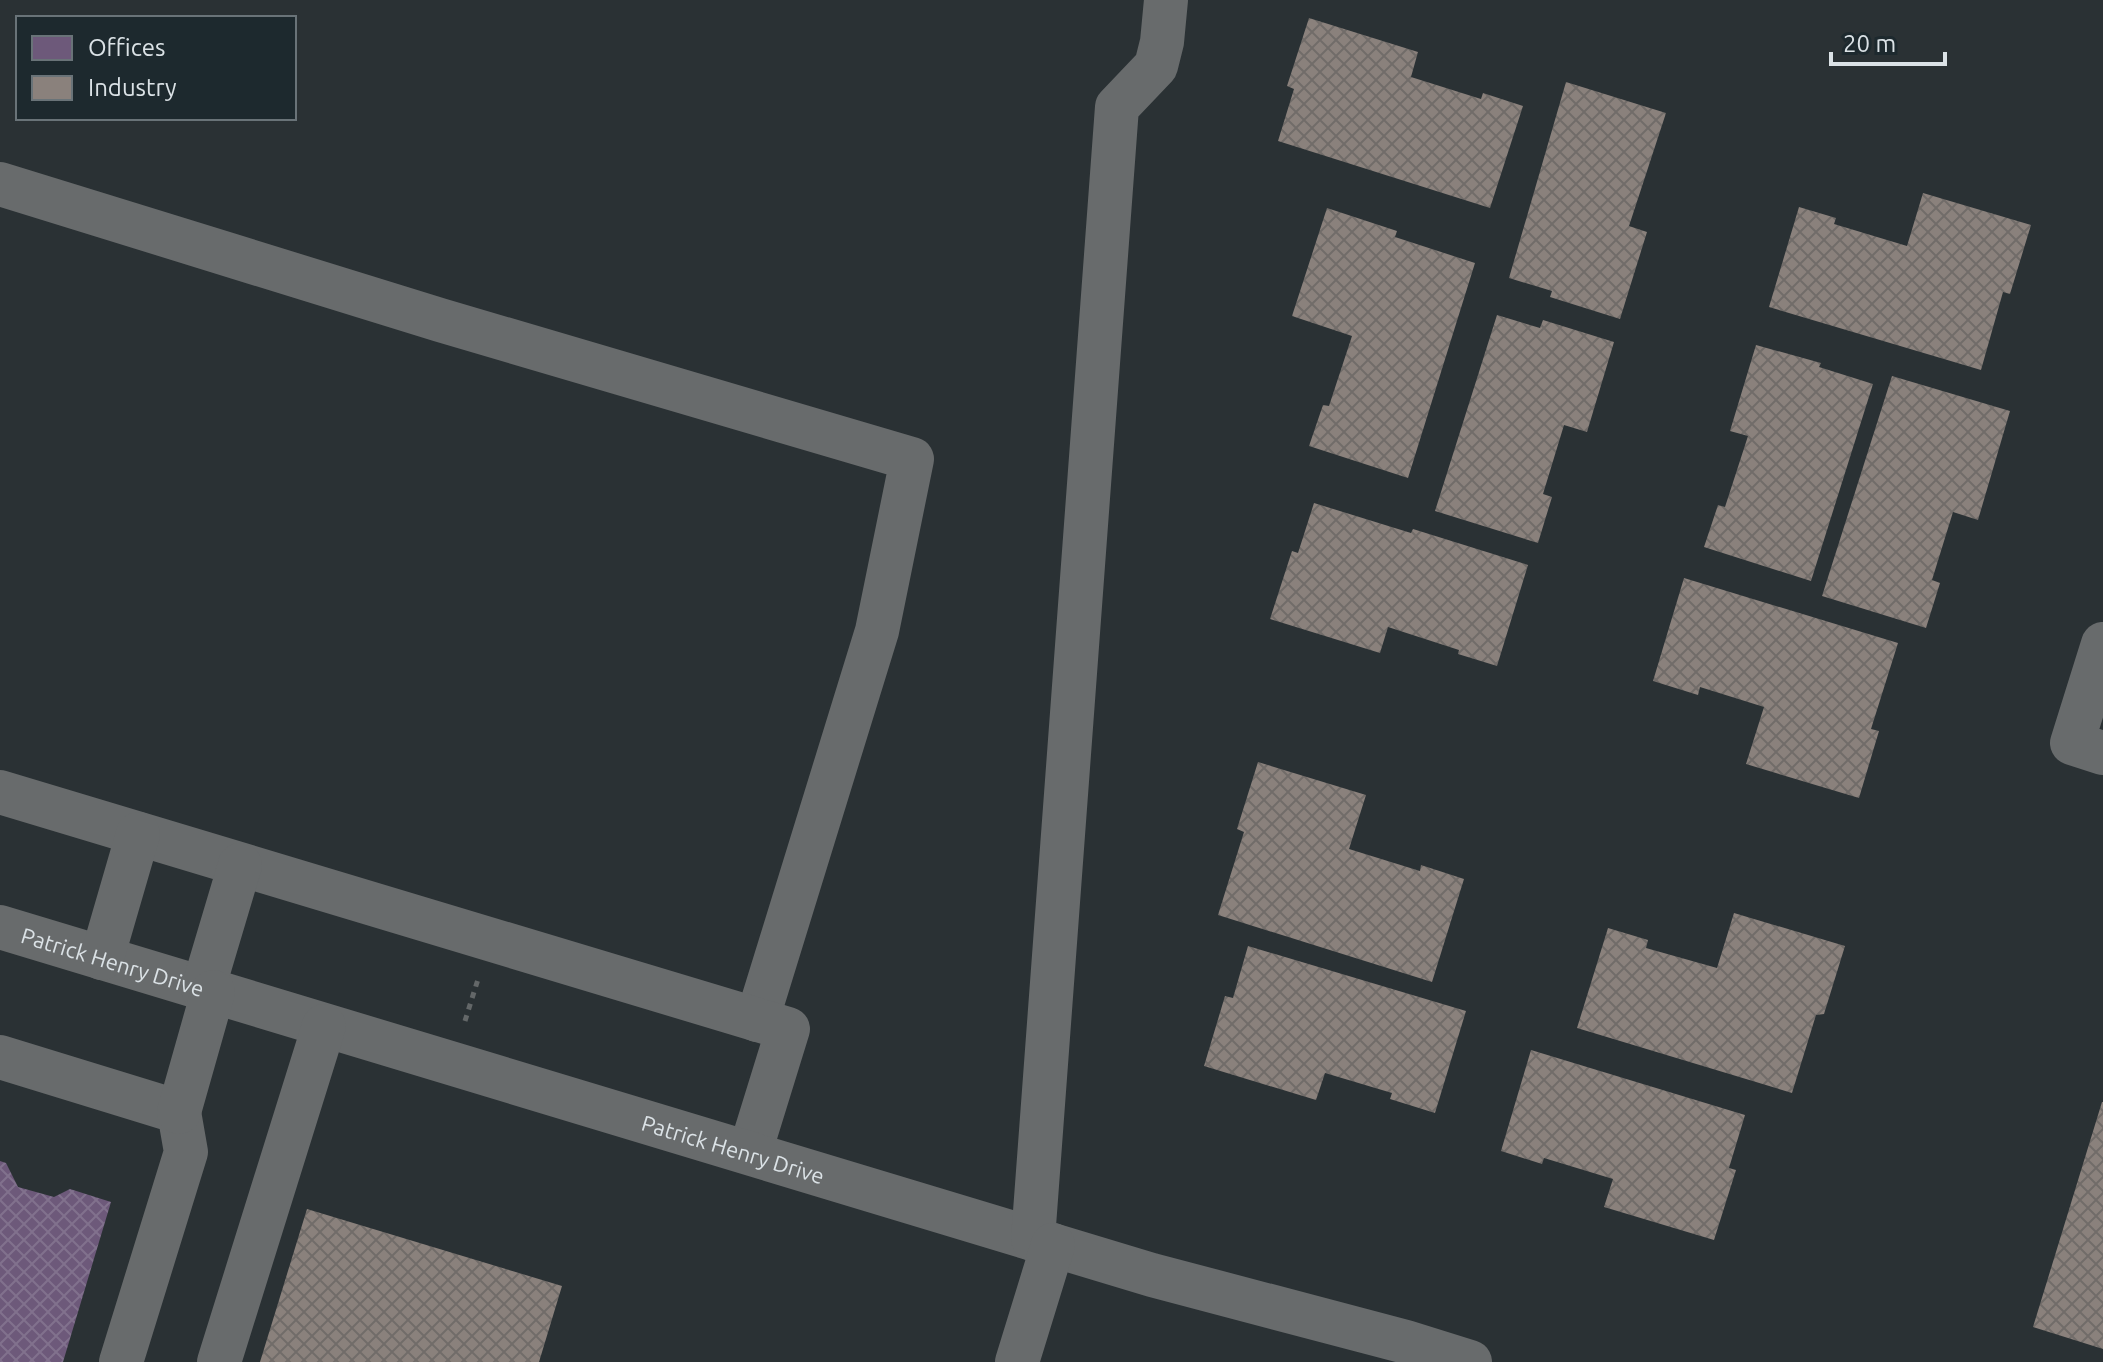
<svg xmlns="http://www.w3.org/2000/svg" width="2103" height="1362" font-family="Ubuntu,sans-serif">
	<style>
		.offices { fill: url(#offices-cross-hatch) }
		.industry { fill: url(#industry-cross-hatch) }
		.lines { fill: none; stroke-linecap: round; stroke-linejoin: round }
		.path { stroke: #636768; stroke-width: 5; stroke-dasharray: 6 6; stroke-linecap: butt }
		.minor { stroke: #686b6c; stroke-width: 44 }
		.labels { text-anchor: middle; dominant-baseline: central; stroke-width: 8; stroke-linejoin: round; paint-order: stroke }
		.street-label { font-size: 22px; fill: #dbe2e6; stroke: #1d292e }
	</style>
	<defs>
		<pattern id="offices-cross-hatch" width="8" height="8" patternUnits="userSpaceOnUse" patternTransform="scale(2)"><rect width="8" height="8" fill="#6d597a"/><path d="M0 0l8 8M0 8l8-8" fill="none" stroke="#81718d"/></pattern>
		<pattern id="industry-cross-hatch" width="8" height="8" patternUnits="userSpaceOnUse" patternTransform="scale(2)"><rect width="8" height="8" fill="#8a817c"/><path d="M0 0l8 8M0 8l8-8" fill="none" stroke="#716c69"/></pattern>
	</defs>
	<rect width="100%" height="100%" fill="#2a3134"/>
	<path class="offices" d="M0 1161 6 1163 18 1187 54 1197 70 1189 111 1202 63 1362H0Z"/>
	<path class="industry" d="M1309 18 1418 52 1411 77 1481 99 1483 93 1523 106 1490 208 1278 141 1294 89 1287 86Z
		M1566 82 1666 113 1629 226 1647 232 1620 319 1550 297 1552 291 1509 278Z
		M1923 193 2031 225 2010 294 2003 292 1981 370 1769 307 1799 207 1836 218 1834 224 1907 246Z
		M1327 208 1397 231 1395 237 1475 263 1408 478 1309 446 1323 405 1329 406 1352 336 1292 316Z
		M1497 315 1540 328 1543 320 1614 342 1587 432 1564 425 1543 494 1552 497 1538 543 1435 511Z
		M1756 345 1821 363 1819 367 1873 384 1811 581 1704 547 1718 505 1725 507 1748 436 1730 431Z
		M1892 376 2010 411 1978 520 1953 512 1932 580 1940 583 1926 628 1822 596Z
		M1314 503 1411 533 1413 529 1528 565 1497 666 1458 654 1459 650 1388 627 1380 653 1270 619 1292 551 1298 553Z
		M1684 578 1898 643 1871 729 1879 731 1859 798 1746 764 1764 707 1700 687 1698 695 1653 681Z
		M1258 762 1366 795 1349 849 1420 871 1421 865 1464 879 1432 982 1218 915 1244 832 1237 829Z
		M1734 913 1845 946 1824 1014 1816 1015 1792 1093 1577 1028 1608 928 1648 940 1646 948 1717 968Z
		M1248 946 1466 1011 1435 1113 1390 1099 1392 1093 1325 1073 1316 1100 1204 1066 1225 996 1233 998Z
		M1531 1050 1745 1115 1729 1168 1736 1170 1714 1240 1604 1207 1613 1179 1544 1158 1542 1164 1501 1151Z
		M2102 1102H2103V1349L2033 1327Z
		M307 1209 562 1286 539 1362H260Z"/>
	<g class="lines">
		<path class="path" d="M465 1021 479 976"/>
		<g class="minor">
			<path d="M0 184 440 320 912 459 877 631 757 1020"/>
			<path d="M2103 644 2072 743 2103 753"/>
			<path d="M0 792 788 1029 750 1152"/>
			<path id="s1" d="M0 927 1152 1275 1406 1342 1470 1362"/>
			<path d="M102 958 138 834"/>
			<path d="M203 989 240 865"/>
			<path d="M0 1057 179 1112 186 1152 121 1362"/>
			<path d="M179 1112 213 992"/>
			<path d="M1033 1239 1117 107 1156 66 1162 42 1166 0"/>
			<path d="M219 1362 324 1026"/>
			<path d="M1017 1362 1053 1245"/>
		</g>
	</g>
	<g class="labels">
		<g class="street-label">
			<text stroke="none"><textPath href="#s1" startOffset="118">Patrick Henry Drive</textPath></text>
			<text stroke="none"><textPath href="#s1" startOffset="766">Patrick Henry Drive</textPath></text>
		</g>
	</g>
	<rect x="16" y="16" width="280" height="104" fill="#1d292e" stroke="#697378" stroke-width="2"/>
	<rect x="32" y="36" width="40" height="24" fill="#6d597a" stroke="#697378" stroke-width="2"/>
	<text x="88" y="56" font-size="24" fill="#dbe2e6">Offices</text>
	<rect x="32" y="76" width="40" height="24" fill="#8a817c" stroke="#697378" stroke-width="2"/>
	<text x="88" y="96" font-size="24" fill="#dbe2e6">Industry</text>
	<path d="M1831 52v12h114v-12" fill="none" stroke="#dbe2e6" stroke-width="4"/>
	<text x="1843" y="52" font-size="24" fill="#dbe2e6" stroke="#1d292e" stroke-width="6" paint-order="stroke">20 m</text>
</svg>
